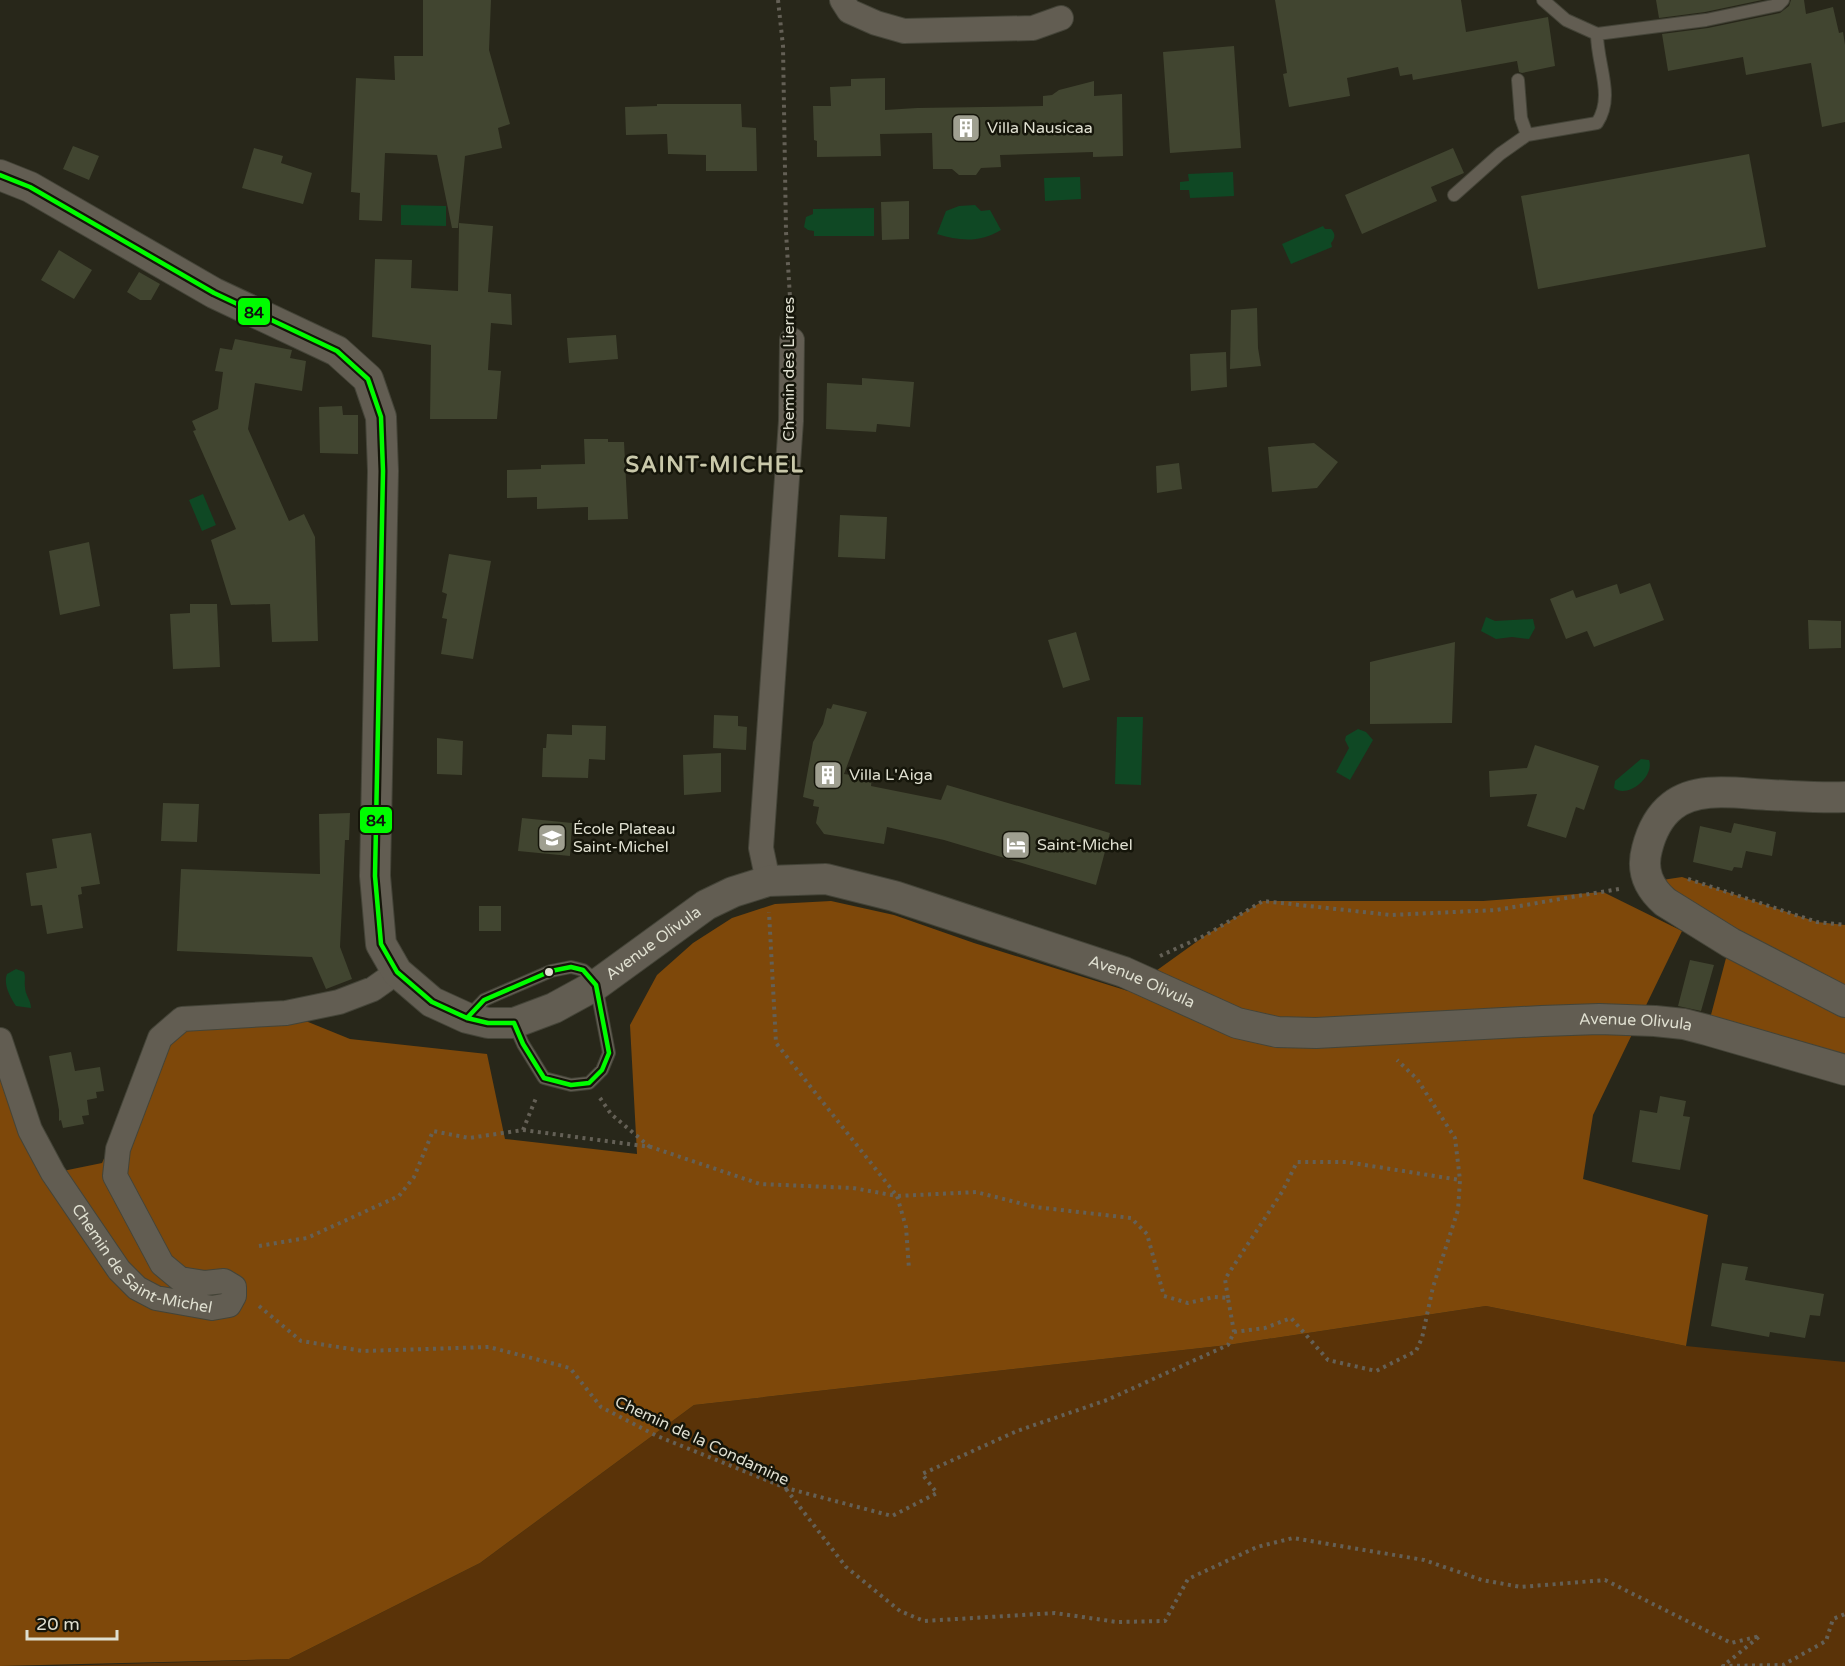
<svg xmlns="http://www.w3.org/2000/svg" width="1845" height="1666" font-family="'Varela Round',sans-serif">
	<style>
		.green { fill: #5a3308 }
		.forest { fill: #7e480a }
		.water { fill: #0f4824 }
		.building { fill: #414530 }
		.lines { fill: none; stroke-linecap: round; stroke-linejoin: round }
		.service-casing { stroke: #444438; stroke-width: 14 }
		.minor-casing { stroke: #444438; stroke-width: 26 }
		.tertiary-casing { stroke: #444438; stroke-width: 32 }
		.path { stroke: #646056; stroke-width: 4; stroke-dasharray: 3 4.5; stroke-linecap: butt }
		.service { stroke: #625d52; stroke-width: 12 }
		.minor { stroke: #625d52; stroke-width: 24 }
		.tertiary { stroke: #625d52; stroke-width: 30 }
		.bus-1-casing { stroke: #15150a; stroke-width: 9 }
		.bus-1 { stroke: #00fd00; stroke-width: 4.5 }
		.bus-dot { fill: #dfdfd0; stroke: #15150a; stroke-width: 2 }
		.labels { text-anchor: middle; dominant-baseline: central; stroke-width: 5; stroke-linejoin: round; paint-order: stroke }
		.poi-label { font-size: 16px; fill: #dfdfd0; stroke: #15150a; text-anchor: start }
		.street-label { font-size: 16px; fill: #dfdfd0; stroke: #15150a }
		.district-label { font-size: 22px; font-weight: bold; letter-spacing: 1.5px; fill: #c9c8aa; stroke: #15150a }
		.line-badge { stroke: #15150a; stroke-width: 2 }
		.pale-badge-label { font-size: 16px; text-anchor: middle; font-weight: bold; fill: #111 }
	</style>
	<rect width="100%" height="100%" fill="#28271a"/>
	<path class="green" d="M1486 1306 1686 1346 1845 1362V1666H52L289 1659 480 1563 694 1405 1228 1345Z"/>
	<path class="forest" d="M1682 877 1817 922 1845 925V1070L1707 1030 1730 943 1649 882Z
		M1603 892 1682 931 1593 1115 1583 1179 1708 1215 1686 1346 1486 1306 1228 1345 694 1405 480 1563 289 1659 0 1666V1040L53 1173 102 1163 160 1038 182 1019 286 1013 350 1039 487 1054 505 1139 637 1154 630 1025 657 975 693 943 732 918 775 904 831 901 894 915 974 943 1128 991 1206 935 1263 901H1483Z"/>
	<path class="water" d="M1233 172 1234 196 1190 198 1189 190H1180V182L1189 181 1188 174Z
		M1080 177 1081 199 1045 201 1044 178Z
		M401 205 446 206V226L401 225Z
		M975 205 981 211 990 210 1001 230C980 243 959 241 937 234L946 211 959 206Z
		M874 208V236H814V231L808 230 804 227 806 217 813 214V209Z
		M1323 226 1325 229H1331C1336 234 1335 238 1331 243L1332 247 1291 264 1282 244Z
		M203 494 216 525 202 531 189 500Z
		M1486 617 1495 621 1533 619 1535 628 1529 639 1512 637 1496 639 1481 631Z
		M1117 717H1143L1141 785 1115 784Z
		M1358 729 1366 732 1373 740 1350 780 1336 772 1349 748 1345 740 1346 736Z
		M1641 759 1649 760C1655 777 1627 799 1614 788L1615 781Z
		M16 969 24 972C26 979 24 981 25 987 25 995 31 1000 31 1008L16 1006C10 997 3 984 7 974Z"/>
	<path class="building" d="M423 0H491L489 50 510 124 498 128 502 148 465 156 458 228H452L437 155 385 153 382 221 359 220 360 193 351 192 356 78 395 80 394 56H423Z
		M1275 0H1461L1466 32 1548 17 1555 66 1522 73 1519 72 1517 61 1413 80 1412 74 1400 76 1398 67 1347 78 1350 96 1289 107 1283 74 1287 73Z
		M1656 0H1762L1705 12 1659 18Z
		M1791 0H1804L1806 14 1833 7 1839 33 1843 32 1845 45V122L1822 127 1811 63 1746 75 1743 57 1668 71 1662 34 1708 28 1780 13 1789 6Z
		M1234 46 1241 148 1170 153 1163 52Z
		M885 78V110L917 108 1043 106V96L1052 95 1059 90 1094 81V96L1122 94 1123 156 1093 157V152L1000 155 1001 167 981 168 976 175H959L952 169H933L932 133 880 134 881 156 817 157V141L814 140 813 106H831L830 87 851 86V79Z
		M657 104H741L742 127 756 128 757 171H706V155L668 154 667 134 626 135 625 107 657 106Z
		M73 146 99 156 89 180 63 169Z
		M254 148 283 156 281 163 312 173 303 204 242 188Z
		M1453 148 1464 173 1431 187 1437 201 1362 234 1345 195Z
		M1749 154 1766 247 1538 289 1521 196Z
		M909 201V239L882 240 881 202Z
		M459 223 493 226 488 292 511 294 512 325 491 323 488 370 501 371 497 419H430L431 345 372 337 375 259 412 260 411 288 458 291Z
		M59 250 92 270 74 299 41 280Z
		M139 272 160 284 151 300H140L127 292Z
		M1257 308 1258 348 1261 366 1230 369 1231 310Z
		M616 335 618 359 569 363 567 338Z
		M235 339 292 350 290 358 306 361 302 391 255 383 248 429 289 521 304 514 315 537 318 641 272 642 270 604 231 605 211 540 236 529 193 431 196 430 192 421 218 409 223 372 215 371 220 348 232 350Z
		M1226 352 1227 387 1191 391 1190 354Z
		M862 378 914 382 910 427 877 424 876 432 826 429 827 383 862 385Z
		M342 406 343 415H358V454L320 453 319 407Z
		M584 439H608V442H624L628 519 588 520V507L537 509V497L507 498V470L541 469V465L585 464Z
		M1314 443 1338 462 1317 488 1272 492 1268 447Z
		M1179 463 1182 489 1157 493 1156 466Z
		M840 515 887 517 885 559 838 557Z
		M89 542 100 606 60 615 49 551Z
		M449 554 491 561 473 659 441 654 447 619 442 618 447 594 442 592Z
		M1650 583 1664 620 1594 647 1587 631 1566 639 1550 599 1573 590 1576 598 1617 584 1620 594Z
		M190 604H217L220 667 173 669 170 614 190 613Z
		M1808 620 1841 621V648L1809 649Z
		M1076 632 1090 680 1063 688 1048 640Z
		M1455 642 1452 723 1370 724V662Z
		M833 704 867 712 844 774 872 778 871 786 941 800 947 785 1110 833 1096 885 944 840 887 827 884 844 824 834 816 823 819 807 813 806 814 800 803 797 813 742 823 724 827 708 831 709Z
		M714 715 738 716V726L747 727 746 750 713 748Z
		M572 725 606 726 605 760 589 759 588 778 542 777 543 748H546L547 734 572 735Z
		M437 738 463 741 462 775 437 774Z
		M1535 745 1599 766 1584 810 1576 807 1566 838 1527 826 1537 794 1490 797 1489 771 1527 768Z
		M721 753V792L684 795 683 755Z
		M163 803 199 804 197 842 161 841Z
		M350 813 349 840H345L340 947 352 979 326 989 312 957 177 951 181 869 320 874 319 814Z
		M522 818 572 823 570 856 518 851Z
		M1734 823 1776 832 1772 856 1746 851 1742 868 1734 867 1732 871 1693 862 1700 826 1731 833Z
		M91 833 100 884 81 887 82 894 78 895 83 928 47 934 42 905 31 906 26 873 57 868 52 839Z
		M479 906H501V931H479Z
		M1690 960 1714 965 1701 1011 1678 1006Z
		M71 1052 75 1071 100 1067 104 1091 96 1092 97 1098 87 1100 89 1115 82 1116 84 1124 63 1128 61 1120 59 1121V1110L49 1056Z
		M1660 1096 1686 1101 1683 1116 1690 1117 1680 1170 1632 1162 1640 1110 1657 1113Z
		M1722 1263 1748 1267 1745 1280 1824 1294 1820 1316 1810 1315 1805 1338 1770 1332 1769 1337 1711 1326Z"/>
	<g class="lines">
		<g class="service-casing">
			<path id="service" d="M1543 0 1566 20 1597 34 1706 20 1778 5 1783 0
				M1518 80 1521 118 1527 135
				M1454 195 1500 154 1527 135 1597 123C1615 96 1597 65 1597 34
				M468 1017 484 1000 551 971 571 967 583 970 588 974 596 985 609 1053 602 1070 589 1083 571 1085 544 1078 523 1044 514 1024"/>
		</g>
		<g class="minor-casing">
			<g id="minor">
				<path d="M842 0 849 11 876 23 904 31 1033 28 1061 18"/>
				<path d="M768 881 761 848 791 421 792 340"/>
				<path id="s1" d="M0 1040 30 1130 53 1173 119 1270 137 1288 156 1298 212 1308 229 1305 234 1296V1287L224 1281 205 1283 180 1279 162 1264 115 1176 118 1149 160 1038 182 1019 286 1013 339 1002 373 989 397 972"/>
			</g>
		</g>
		<g class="tertiary-casing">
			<g id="tertiary">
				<path id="s2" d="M0 175 30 187 214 293 337 351 368 379 381 417 383 471 375 876 381 944 397 972 432 1002 467 1018 488 1023H514L554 1008 596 985 706 905 733 892 768 881 826 879 894 896 1124 972 1237 1023 1277 1032 1316 1033 1542 1021 1599 1019 1655 1021 1684 1024 1707 1030 1845 1070"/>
				<path d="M1845 797C1820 798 1796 796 1771 795 1740 794 1698 785 1672 806 1658 817 1651 833 1647 849 1641 871 1649 888 1665 902L1731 943 1845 1002"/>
			</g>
		</g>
		<path class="path" d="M778 0 783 46 786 232 791 314
			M1688 879 1817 922 1845 925
			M1160 956 1206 935 1263 901 1391 915 1496 910 1619 889
			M600 1098 611 1114 650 1147
			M523 1130 536 1098
			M259 1246 307 1238 399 1196 414 1177 433 1131 469 1138 523 1130 651 1147 760 1184 853 1188 897 1196 906 1227 909 1269
			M1228 1298 1225 1279 1282 1192 1297 1162H1346L1460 1180
			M259 1306 301 1341 363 1351 489 1347 570 1368 601 1407 657 1436 786 1488 892 1516 937 1493 922 1474 1017 1431 1107 1400 1228 1345 1234 1332 1228 1298 1214 1297 1188 1303 1164 1296 1147 1234 1131 1218 1035 1207 976 1192 897 1196 776 1043 769 912
			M1234 1332 1265 1328 1291 1318 1328 1360 1376 1371 1416 1351 1422 1338 1433 1287 1458 1210 1460 1180 1455 1138 1417 1079 1397 1060
			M786 1489 846 1567 900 1611 924 1621 1055 1613 1117 1622 1165 1621 1188 1579 1257 1547 1293 1538 1424 1560 1482 1580 1521 1587 1605 1580 1731 1643 1760 1636 1723 1666 1783 1665 1826 1641 1833 1619 1845 1614"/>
		<use href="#service" class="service"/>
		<use href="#minor" class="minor"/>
		<use href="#tertiary" class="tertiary"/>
		<g class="bus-1-casing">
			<path id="bus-1" d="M0 175 30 187 214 293 337 351 368 379 381 417 383 471 375 876 381 944 397 972 432 1002 467 1018 488 1023H514
				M467 1018 484 1000 551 971 571 967 583 970 596 985 609 1053 602 1070 589 1083 571 1085 544 1078 523 1044 514 1023"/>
		</g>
		<use href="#bus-1" class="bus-1"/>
	</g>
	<defs>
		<g id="building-square" transform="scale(1.5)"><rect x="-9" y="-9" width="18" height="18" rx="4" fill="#9f9f90" stroke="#15150a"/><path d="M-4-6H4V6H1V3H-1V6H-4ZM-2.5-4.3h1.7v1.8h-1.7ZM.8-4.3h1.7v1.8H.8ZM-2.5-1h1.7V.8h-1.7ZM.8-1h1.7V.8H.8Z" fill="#fff"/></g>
		<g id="school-square" transform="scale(1.5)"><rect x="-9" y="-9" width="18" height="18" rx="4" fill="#9f9f90" stroke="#15150a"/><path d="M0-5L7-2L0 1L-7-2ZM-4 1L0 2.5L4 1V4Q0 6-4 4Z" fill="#fff"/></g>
		<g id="hotel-square" transform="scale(1.5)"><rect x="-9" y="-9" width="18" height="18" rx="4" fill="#9f9f90" stroke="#15150a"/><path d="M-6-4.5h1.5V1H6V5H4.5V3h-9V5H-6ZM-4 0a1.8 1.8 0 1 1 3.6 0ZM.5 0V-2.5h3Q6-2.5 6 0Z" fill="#fff"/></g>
	</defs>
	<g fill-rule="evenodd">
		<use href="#building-square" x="966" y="128"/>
		<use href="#building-square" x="828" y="775"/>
		<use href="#school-square" x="552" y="838"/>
		<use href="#hotel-square" x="1016" y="845"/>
	</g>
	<circle class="bus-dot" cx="549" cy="972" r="5"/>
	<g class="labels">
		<g class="poi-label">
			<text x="987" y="128">Villa Nausicaa</text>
			<text x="849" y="775">Villa L'Aiga</text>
			<text x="573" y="829">École Plateau<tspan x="573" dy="18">Saint-Michel</tspan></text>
			<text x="1037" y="845">Saint-Michel</text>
		</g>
		<g class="street-label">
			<text transform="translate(789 369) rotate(-90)">Chemin des Lierres</text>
			<text stroke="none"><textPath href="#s2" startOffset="1316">Avenue Olivula</textPath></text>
			<text stroke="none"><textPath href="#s2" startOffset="1838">Avenue Olivula</textPath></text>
			<text stroke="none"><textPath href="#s2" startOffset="2342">Avenue Olivula</textPath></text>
			<text stroke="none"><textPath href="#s1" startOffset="274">Chemin de Saint-Michel</textPath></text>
			<text transform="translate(702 1441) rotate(25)">Chemin de la Condamine</text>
		</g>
		<g class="district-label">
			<text x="715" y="465">SAINT-MICHEL</text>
		</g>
	</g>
	<g class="line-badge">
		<rect x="237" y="297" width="34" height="29" rx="6" fill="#00fd00"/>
		<rect x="359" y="806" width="34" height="28" rx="6" fill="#00fd00"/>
	</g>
	<g class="pale-badge-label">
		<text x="254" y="318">84</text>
		<text x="376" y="826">84</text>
	</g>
	<path d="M27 1630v9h90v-9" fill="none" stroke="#dfdfd0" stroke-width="3"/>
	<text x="36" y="1630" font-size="18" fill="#dfdfd0" stroke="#15150a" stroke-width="4.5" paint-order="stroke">20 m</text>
</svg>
